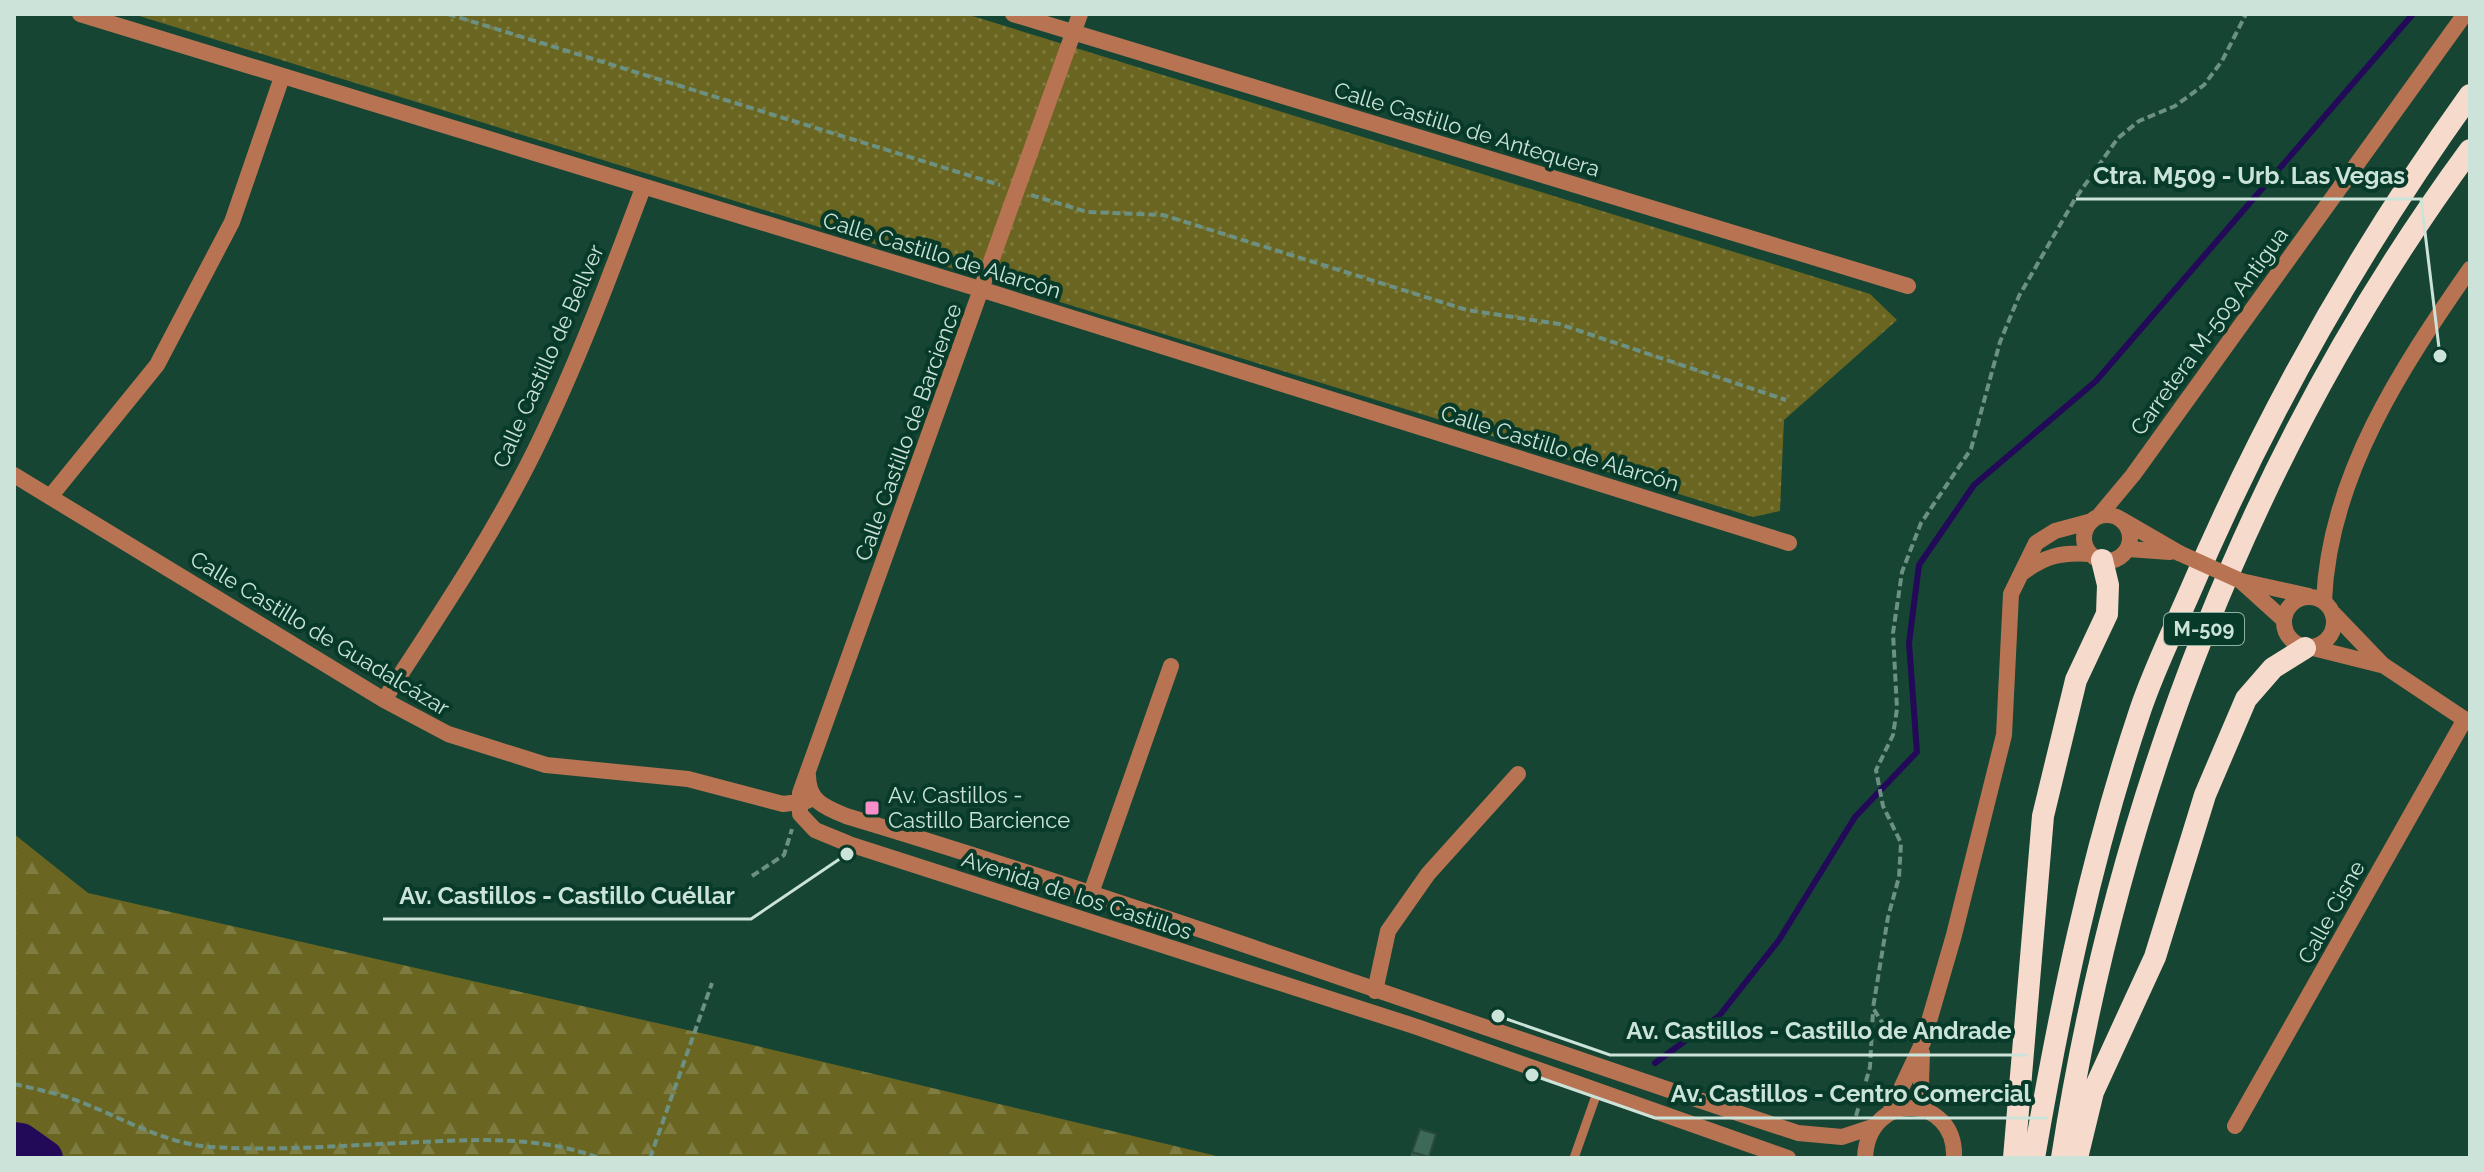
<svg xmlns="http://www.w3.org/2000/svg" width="2484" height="1172" font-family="Raleway,sans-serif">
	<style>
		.forest { fill: url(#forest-firs) }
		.park { fill: url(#park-dots) }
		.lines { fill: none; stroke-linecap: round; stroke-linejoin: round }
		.stream { stroke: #220a59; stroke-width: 6 }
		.river { stroke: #220a59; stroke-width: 36 }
		.path { stroke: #6c9082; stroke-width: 4; stroke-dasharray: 8 4; stroke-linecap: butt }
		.service { stroke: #b87452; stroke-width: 9 }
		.minor { stroke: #b87452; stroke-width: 16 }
		.tertiary { stroke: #b87452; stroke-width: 16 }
		.trunk { stroke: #f6dacc; stroke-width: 22 }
		.minor-bridge { stroke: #b87452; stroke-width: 16 }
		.wall { fill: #345b4b }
		.building { fill: #3c6a57; stroke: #2a4a3d; stroke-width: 2 }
		.poi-dot { fill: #f98fca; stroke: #083a2a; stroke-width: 3 }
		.labels { text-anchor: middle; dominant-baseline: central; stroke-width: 8; stroke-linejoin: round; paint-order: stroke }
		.shield { fill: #083a2a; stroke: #90b0a4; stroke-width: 2 }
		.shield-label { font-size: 20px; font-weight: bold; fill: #cbe3d8 }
		.street-label { font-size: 22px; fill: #cbe3d8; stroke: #083a2a }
		.poi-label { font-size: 22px; fill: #cbe3d8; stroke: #083a2a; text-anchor: start }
		.leader { fill: none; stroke: #cbe3d8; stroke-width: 3 }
		.callout-dot { fill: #cbe3d8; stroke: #083a2a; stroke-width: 3 }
		.callout-label { font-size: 24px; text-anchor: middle; font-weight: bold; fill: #cbe3d8; stroke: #083a2a; stroke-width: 8; stroke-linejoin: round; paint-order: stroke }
	</style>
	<defs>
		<pattern id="forest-firs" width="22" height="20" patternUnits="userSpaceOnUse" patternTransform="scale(2)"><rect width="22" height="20" fill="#6a6622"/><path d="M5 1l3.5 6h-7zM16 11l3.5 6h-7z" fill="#7e7c41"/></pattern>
		<pattern id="park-dots" width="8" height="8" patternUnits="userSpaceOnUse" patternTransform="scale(2)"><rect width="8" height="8" fill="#6a6622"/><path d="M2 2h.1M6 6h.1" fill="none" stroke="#7e7c41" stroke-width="1.8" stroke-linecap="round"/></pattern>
	</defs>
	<rect width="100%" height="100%" fill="#164534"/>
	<path class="forest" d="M14 834 88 893 753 1045 1225 1158H14Z"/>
	<path class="park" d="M133 14H966L1870 294 1897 320 1784 420 1780 511 1753 517Z"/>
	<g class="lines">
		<path class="stream" d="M1655 1063 1719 1016 1779 940 1855 817 1917 752 1909 643 1919 565 1974 485 2096 381 2413 14"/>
		<path class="river" d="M14 1140 21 1141 45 1158"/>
		<path class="path" d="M448 14 1000 185
			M1031 195 1087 212 1163 215 1467 310 1559 324 1786 400
			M752 876 784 855 792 829
			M1905 1039 1885 1027 1873 1008 1888 917 1899 877 1901 843 1883 806 1876 770 1893 735 1897 709 1893 633 1902 572 1921 523 1971 449 2000 342 2019 296 2075 199 2118 138 2139 121 2175 106 2204 85 2222 61 2246 14
			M14 1084C32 1088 50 1092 67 1097 115 1113 159 1143 211 1147 274 1151 337 1146 400 1143 465 1140 536 1134 599 1158
			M1856 1116 1870 1067 1873 1011
			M650 1158 712 983
			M1359 1158H1368"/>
		<path class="service" d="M1574 1158 1598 1090"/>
		<path class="minor" d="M80 14 983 290 1789 543
			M1013 14 1908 286
			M1080 14 800 793V814L815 830 849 844 1417 1027 1788 1158
			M14 475 384 700 448 734 546 765 688 779 783 804 807 801
			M50 497 157 365 232 222 282 77
			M2122 520 2179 553
			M2128 549 2170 552
			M2241 581 2309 596
			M2242 582 2284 620
			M2284 622a25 25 0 1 1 50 0a25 25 0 1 1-50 0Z
			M2324 601C2329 477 2401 368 2470 269
			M2333 613 2383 665 2470 723
			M2313 648 2381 665
			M384 700C437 618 493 536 536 448 577 364 610 276 643 188
			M808 775C808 801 824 807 846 816 1166 912 1481 1029 1798 1133L1842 1137 1872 1127
			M1091 893 1171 666
			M1375 991 1388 931 1428 874 1518 774
			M2235 1126 2465 719"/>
		<path class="tertiary" d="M2084 538a23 23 0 1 1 46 0a23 23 0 1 1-46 0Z
			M2098 517 2133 475 2465 14
			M2022 573C2045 556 2061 552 2090 554
			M1922 1053 1921 1082 1927 1111
			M1890 1112 1923 1042 1954 935 2004 735 2011 594 2036 543 2055 531 2092 521
			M1865 1158C1868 1089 1957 1094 1954 1158"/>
		<path class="trunk" d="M2014 1158 2043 816 2076 680 2107 614 2108 585 2102 560
			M2034 1158C2060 1007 2091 857 2140 711 2153 672 2172 633 2189 594 2264 418 2358 251 2470 95
			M2062 1158C2118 796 2252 447 2470 150
			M2077 1158 2093 1092 2155 957 2205 795 2246 699 2273 668 2305 648"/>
		<path class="minor-bridge" d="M2179 553 2241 581"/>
	</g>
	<path class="wall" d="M1420 1129 1436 1134 1429 1158 1410 1157Z"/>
	<path class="building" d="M1420 1129 1436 1134 1429 1157 1412 1152Z"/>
	<rect class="poi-dot" x="864" y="800" width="16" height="16" rx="4"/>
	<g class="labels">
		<rect class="shield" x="2164" y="613" width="80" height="32" rx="6"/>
		<g class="shield-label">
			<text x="2204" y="629">M-509</text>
		</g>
		<g class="street-label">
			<text transform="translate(1467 129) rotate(17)">Calle Castillo de Antequera</text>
			<text transform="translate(942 255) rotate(17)">Calle Castillo de Alarcón</text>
			<text transform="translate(2209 331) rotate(-54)">Carretera M-509 Antigua</text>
			<text transform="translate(548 356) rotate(-66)">Calle Castillo de Bellver</text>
			<text transform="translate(908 432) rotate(-70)">Calle Castillo de Barcience</text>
			<text transform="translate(1560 448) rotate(17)">Calle Castillo de Alarcón</text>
			<text transform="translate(320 633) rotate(31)">Calle Castillo de Guadalcázar</text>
			<text transform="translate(1077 895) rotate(18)">Avenida de los Castillos</text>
			<text transform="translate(2331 912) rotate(-61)">Calle Cisne</text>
		</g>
		<g class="poi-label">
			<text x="888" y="795">Av. Castillos -<tspan x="888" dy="25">Castillo Barcience</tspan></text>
		</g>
	</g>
	<path class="leader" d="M2440 356L2421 199H2076M847 854L751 919H383M1498 1016L1610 1055H2028M1532 1075L1655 1118H2048"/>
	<g class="callout-dot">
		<circle cx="2440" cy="356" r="8"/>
		<circle cx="847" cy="854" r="8"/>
		<circle cx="1498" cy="1016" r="8"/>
		<circle cx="1532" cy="1075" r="8"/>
	</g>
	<g class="callout-label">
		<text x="2249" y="184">Ctra. M509 - Urb. Las Vegas</text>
		<text x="567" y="904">Av. Castillos - Castillo Cuéllar</text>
		<text x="1819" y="1039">Av. Castillos - Castillo de Andrade</text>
		<text x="1851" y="1102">Av. Castillos - Centro Comercial</text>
	</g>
	<rect width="2484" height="1172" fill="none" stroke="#cbe3d8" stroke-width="32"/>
</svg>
